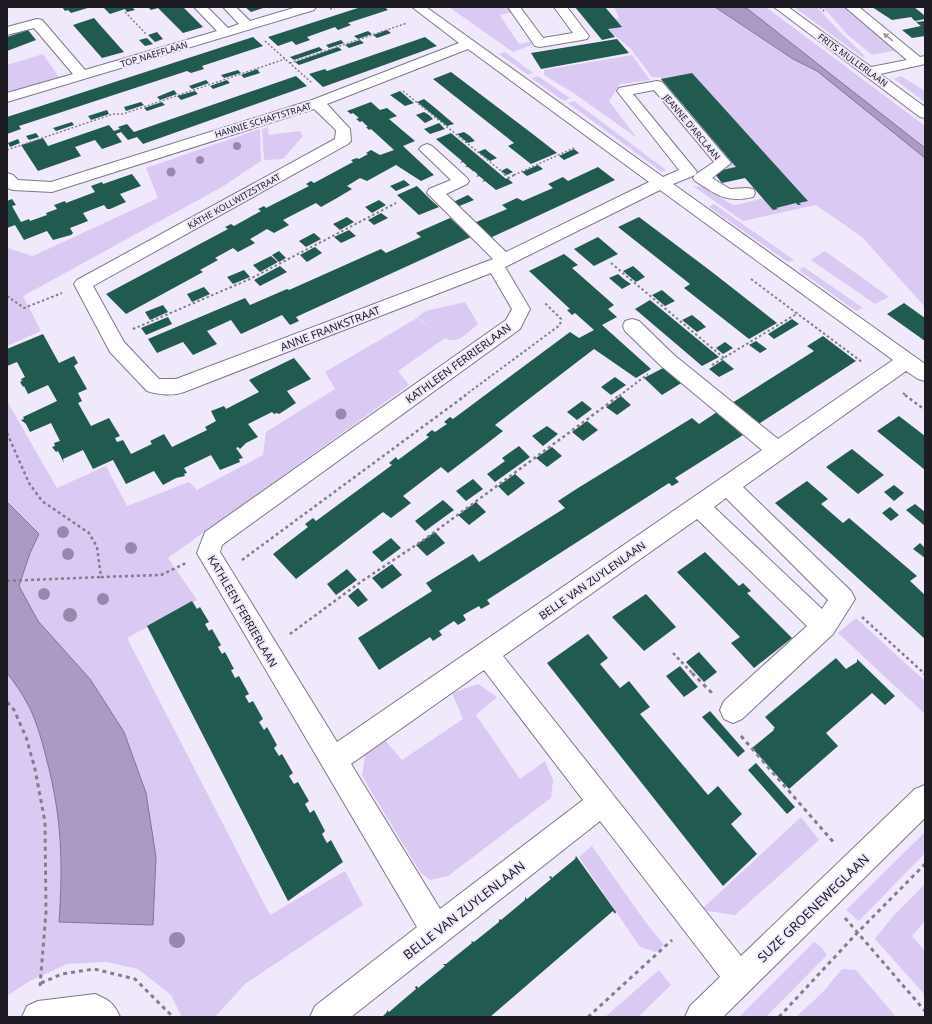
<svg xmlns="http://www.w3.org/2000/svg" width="932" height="1024" font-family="'Noto Sans',sans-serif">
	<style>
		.green { fill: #dac9f2 }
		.water { fill: #ab9ac4; stroke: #817493 }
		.building { fill: #215b4f }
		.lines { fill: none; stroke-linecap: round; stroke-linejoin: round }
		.minor-casing { stroke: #7f7888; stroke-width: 2 }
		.path-far3 { stroke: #827e8a; stroke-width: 1.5; stroke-dasharray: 2 2; stroke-linecap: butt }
		.path-far2 { stroke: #827e8a; stroke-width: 2; stroke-dasharray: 2.5 2.5; stroke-linecap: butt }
		.path-far1 { stroke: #827e8a; stroke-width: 2.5; stroke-dasharray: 3 3; stroke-linecap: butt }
		.path { stroke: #827e8a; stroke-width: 3; stroke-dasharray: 4 4; stroke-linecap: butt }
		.minor { fill: #fff; fill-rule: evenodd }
		.tree { fill: #9988ae }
		.oneway { fill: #9a999c }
		.labels { text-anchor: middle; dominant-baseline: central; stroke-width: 4; stroke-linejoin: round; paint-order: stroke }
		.far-street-label { font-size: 9px; fill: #1e1c22; stroke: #f0e9fb }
		.street-label { font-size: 11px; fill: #1e1c22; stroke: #f0e9fb }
		.near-street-label { font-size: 13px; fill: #1e1c22; stroke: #f0e9fb }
	</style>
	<rect width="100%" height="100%" fill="#f0e9fb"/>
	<path class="green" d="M449 7H510L514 12 500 15 501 17 519 44 534 41 536 43 513 52Z
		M614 7H715L793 59 817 71 925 152V307L862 237 816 205 743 221 693 186 705 187 731 204 736 205 764 198 742 173 718 177 708 166 732 160 660 77H652L630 48 597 21 619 18Z
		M742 7H766L925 126V151Z
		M794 7H817L839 31 865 56 862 57Z
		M823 7H844L897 50 872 55 848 35Z
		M505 52 533 73 528 75 499 54Z
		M43 54 60 79 7 95V65Z
		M632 55 650 80 620 84 609 101 637 138 575 94 544 75V70Z
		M538 76 570 98 564 101 531 78Z
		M901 76 925 91V102L894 79Z
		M574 101 666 170 662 172 568 103Z
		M268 127 269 135 300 131 303 136 283 159 264 160 262 129Z
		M260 129 261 161 222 187 23 296 41 331 7 346V248L33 256 158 198 146 168Z
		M714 204 794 260 788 262 709 207Z
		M825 251 889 297 875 304 811 260Z
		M804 267 863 308 856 311 799 270Z
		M465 302 478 324C469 331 457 346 445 338L398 371 409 385 168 558 197 600 127 638 270 915 345 871 363 905 245 984 215 1017H182L171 995 138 969 107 962 67 964 28 982 7 996V673C19 688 31 707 37 726 41 737 44 749 47 761 62 817 63 864 59 922L153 925 90 679 38 621 19 586 30 553 39 534 7 502V401L57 488 106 466 127 506 189 482 197 490 263 455 266 432 335 389 325 372 417 318 438 333 417 317 426 311Z
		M856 618 925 681V714L838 633Z
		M478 684 497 697 476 715 520 779 545 761 553 780 551 798 448 876 430 880 420 872 362 776 365 755 384 739 402 760 463 719 452 693Z
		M801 817 819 840 735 915 701 910Z
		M925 832V853L859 921 846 910Z
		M592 846 644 920 664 945 656 952 640 947 579 857Z
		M925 884V921L912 936 925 951V995L875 939 894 915Z
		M814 942 821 947 827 955 766 1017H739Z
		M842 969 856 970 896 1017H796L822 993Z
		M659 970 671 985 638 1017H605Z"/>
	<path class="water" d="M715 7H744L749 10 925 148V158L817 71 793 59Z
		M7 502 39 534 30 553 19 586 38 621 90 679 124 732 146 793 156 857 153 925 59 922C63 864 62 818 47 761 44 749 41 737 37 726 31 707 19 688 7 673Z"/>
	<path class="building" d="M62 7H91L71 13 68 10 65 11Z
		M106 7H132L135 10 127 12 125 9 110 14 104 8Z
		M148 7H183L203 27 183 33 158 8 151 10Z
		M245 7H266L251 12Z
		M361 7H385L388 10 348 23 351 25 338 30 335 27 307 37 310 40 296 45 292 41 278 46 268 37Z
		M575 7H605L622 27 608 29 615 37 602 40Z
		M872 7H914L924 15 925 19 915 21 911 17 892 20Z
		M94 18 100 25 124 52 102 58 73 25Z
		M925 21V36L912 38 902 30 921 26 916 22Z
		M28 30 36 40 7 51V37Z
		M387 30 391 33 377 38 373 35Z
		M368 31 372 34 358 39 354 36Z
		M157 32 163 39 155 42 148 35Z
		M253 37 263 46 202 66 204 69 191 73 187 71 19 126 21 129 7 134V117Z
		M425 37 437 46 323 87 309 74 325 69 327 71Z
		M147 38 153 44 145 46 139 40Z
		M617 39 629 53 541 69 531 53Z
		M341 40 344 43 329 48 326 45Z
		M360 40 364 43 349 48 345 45Z
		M319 47 323 50 294 60 290 57Z
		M338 47 342 50 299 65 295 62Z
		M257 69 260 73 244 78 241 75Z
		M238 70 241 73 224 78 221 75Z
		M451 72 534 135 557 153 531 164 508 146 514 143 433 79Z
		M692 73 808 201 799 203 801 205H798L796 203 776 208 778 209 773 210 745 178 722 183 713 172 736 167 661 79Z
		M296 76 307 86 143 144 137 137 128 140 121 132 116 134 122 142 102 149 95 140 75 147 81 156 38 171 21 145 43 138 48 146 109 125 114 131 120 129 118 127 127 124 134 132Z
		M206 80 209 83 192 89 189 86Z
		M227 80 230 83 213 89 210 86Z
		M174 90 177 94 160 100 157 97Z
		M195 91 198 94 181 100 177 96Z
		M400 91 409 99 414 103 405 106 390 95Z
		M424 99 434 107 454 124 447 126 417 102Z
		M141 102 144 105 126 111 124 107Z
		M162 102 165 105 147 111 144 108Z
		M371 102 380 110 387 108 397 116 389 119 415 141 403 146 434 175 421 181 396 165 367 181 360 178 347 186 352 189 337 198 321 207 316 203 283 220 289 225 274 233 267 229 250 239 255 243 238 252 233 248 215 258 218 260 200 270 203 272 126 314 106 294 228 229 225 227 231 224 234 226 261 211 258 209 264 206 266 208 309 186 306 184 311 181 314 183 353 162 351 160 357 158 359 159 368 154 366 153 371 150 380 155 394 150 371 129 369 130 366 127H368L362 121 360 122 356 119 359 118 353 113 351 114 347 111Z
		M107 110 109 114 91 120 88 116Z
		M424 112 429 115 433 119 425 123 416 115Z
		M72 122 74 125 56 131 53 128Z
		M439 123 445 129 430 134 424 129Z
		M464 132 470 136 475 141 468 143 457 134Z
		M36 133 39 137 29 140 26 136Z
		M451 133 506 179 507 178 513 183 496 190 485 181 482 182 484 180 479 176 476 177 478 175 474 171 471 172 473 171 468 167H465L467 166 463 162 460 163 462 161 436 139Z
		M18 139 20 143 10 147 8 143Z
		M485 149 490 153 497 158 490 161 478 152Z
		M574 149 579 153 564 160 559 156Z
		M538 165 543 169 527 176 522 172Z
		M598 167 615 180 490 238 474 223 507 209 502 205 517 198 523 201 553 188 548 184 563 177 568 181Z
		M507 168 513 172 507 175 501 171Z
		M132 174 141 186 120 194 126 202 110 209H107L104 205 83 213 88 221 70 228 73 233 71 235 53 240 47 231 24 240 15 225 7 228V201L12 199 16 205 12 206 21 222 29 219 30 221 47 215 46 213 57 209 54 205 65 201 66 203 95 192 91 186 102 182 103 184Z
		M404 180 410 185 396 191 390 186Z
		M417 186 432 201 439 207 419 215 397 195Z
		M468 195 474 200 457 207 451 203Z
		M379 200 386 205 372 213 365 207Z
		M381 213 388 218 374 225 368 220Z
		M347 217 354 222 340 230 333 224Z
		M639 217 712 272 777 323 749 339 684 288 690 284 618 227Z
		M450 218 471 237 296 317 299 321 290 325 282 315 241 334 231 320 207 331 217 344 193 355 183 342 157 353 148 339 245 298 250 305 287 289 289 290 381 249 386 253 421 237 416 233Z
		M349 230 356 236 341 243 334 237Z
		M314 233 321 239 306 247 299 241Z
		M598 237 618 254 594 266 574 249Z
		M315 247 322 253 307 262 300 255Z
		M279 251 286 258 279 262 272 255Z
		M564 254 578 265 572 268 614 305 608 309 617 317 602 325 651 369 636 378 594 349 495 425 503 431 485 445 448 473 441 467 403 496 411 503 391 518 383 512 296 579 273 554 308 527 305 524 313 518 316 521 392 465 389 463 396 457 398 460 429 437 426 435 432 430 435 432 447 424 444 422 450 417 453 419 570 332 579 338 594 330 575 313 572 315 567 310 570 309 529 271Z
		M271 256 278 262 260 272 253 265Z
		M280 266 287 272 260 286 254 280Z
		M633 266 640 272 645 277 636 282 623 271Z
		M244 270 250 277 233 284 227 277Z
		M618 274 625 280 631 284 622 289 609 278Z
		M204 287 210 294 192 302 187 294Z
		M662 290 669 296 675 301 665 306 652 295Z
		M650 300 719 357 702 366 635 309Z
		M904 303 925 318V341L887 314Z
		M163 305 168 312 150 320 145 312Z
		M692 315 701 322 706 327 697 332 682 320Z
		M168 317 172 324 146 335 141 328Z
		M792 319 799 324 774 339 768 334Z
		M43 334 59 363 74 356 78 363 74 366 87 389 78 393 82 401 78 403 91 426 109 418 120 436 115 438 117 442 123 440 131 454 152 444 150 441 164 434 172 447 207 430 205 427 216 421 211 411 224 406 226 409 259 392 249 380 294 358 311 379 287 391 296 403 279 414 277 413 274 414 272 412 248 424 258 437 246 443 240 449 238 447 236 448 243 458 239 459 240 462 220 470 211 455 184 468 187 473 184 474 185 476 176 478 163 485 154 471 126 484 113 460 93 469 83 450 63 459 64 463 58 451 56 452 52 447 55 446 54 443 60 441 51 423 30 432 26 424 21 420 24 419 23 417 57 401 48 385 28 394 24 386 23 387 20 382 22 381 21 379 25 377 17 362 7 366V349Z
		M823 336 856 361 757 425 732 403 814 351 807 346Z
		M756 341 767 349 760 353 749 345Z
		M725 342 733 348 723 354 716 348Z
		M723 360 734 369 719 377 709 369Z
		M665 367 683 382 662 395 644 378Z
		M615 377 626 385 611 395 601 387Z
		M621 396 631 405 617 415 606 407Z
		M582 401 592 409 577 420 567 412Z
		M717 412 743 435 675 478 679 482 672 486 669 483 487 600 490 604 481 609 479 606 463 615 466 620 458 625 454 621 439 631 442 635 433 641 430 637 379 670 358 638 432 591 426 583 473 554 479 562 565 508 558 501 578 488 692 418 699 424Z
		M899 416 925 436V470L877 431Z
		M587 421 598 430 583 441 572 432Z
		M547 426 558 434 543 446 532 436Z
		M519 446 530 457 495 482 487 474 505 461 502 458Z
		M552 447 562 456 547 467 536 458Z
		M852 449 884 475 858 494 826 467Z
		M515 474 525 483 508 496 498 486Z
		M473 479 483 489 466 501 456 491Z
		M807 481 828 499 821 504 843 523 849 518 917 576 910 581 925 595V639L775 503Z
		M894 485 904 493 894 501 884 492Z
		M443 500 454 510 425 531 415 521Z
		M476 502 486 512 469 525 458 515Z
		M915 504 925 512V526L906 510Z
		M890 507 899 515 891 521 882 513Z
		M435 532 445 543 427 556 416 545Z
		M391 538 401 548 382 562 372 552Z
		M920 543 925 548V558L913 549Z
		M705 552 739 586 743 583 751 591 747 593 792 638 754 668 731 643 740 637 677 572Z
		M392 564 402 575 382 589 372 578Z
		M347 569 357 580 336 595 327 584Z
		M358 588 368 600 358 607 348 596Z
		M646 594 676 627 644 651 612 617Z
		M192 601 197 609 200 607 209 622 205 624 209 631 212 629 221 645 218 647 222 654 225 652 234 669 231 670 235 678 239 676 249 694 245 696 249 703 253 701 263 719 259 722 264 730 267 727 277 745 274 748 279 756 282 754 293 773 289 776 294 784 298 782 309 801 305 804 310 813 314 810 325 831 322 834 327 843 331 840 343 862 288 901 147 626Z
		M588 634 608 658 600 664 620 688 629 681 650 707 640 714 708 795 718 786 742 814 731 824 757 854 723 886 547 663Z
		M699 652 717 672 704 682 686 662Z
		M836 658 846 669 857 662V659L895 696 885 705 872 693 826 733 838 746 789 789 752 748 774 730 773 729 775 728 765 717Z
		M680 666 698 687 684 697 666 676Z
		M710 711 745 751 738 757 702 717Z
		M756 763 795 807 787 814 748 770Z
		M576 856 616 912 615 914 613 911 490 1017H382L387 1012V1010L389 1012 416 989 415 987 417 986 418 988 445 966 443 964H446L472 943 471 941 474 942 499 922V919L501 920 525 900V897L527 899 551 879 549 877 551 876 552 878 575 859Z"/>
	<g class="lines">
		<g class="minor-casing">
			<path id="minor" d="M194 7H207L228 28 239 24 223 7H236L250 21 297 7H316L314 10 7 102V93L73 74 34 28 7 35V27L37 19 42 20 85 70 217 31Z
				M412 7H426L663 177 679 170 617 91 619 88 624 87 657 81 662 82 731 163 712 178 730 189 747 188 753 189 755 193 753 197C726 203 717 195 695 181L693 178 695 175 714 162 654 90 633 94 697 172 695 175 673 184 925 364V381L918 379 906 371 743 487 851 591 855 599 833 634 742 719 733 723 724 719 720 710 724 701 807 626 697 519 503 656 741 956 915 789 925 785V818L723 1017H685L690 1006 720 977 600 821 351 1017H310L315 1006 417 927 197 553 205 532 506 320 512 309 491 273 184 392C173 396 158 395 147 391L110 352 74 284 77 280 335 139 336 130 314 109 58 190 52 192 13 190 7 188V173L13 175 18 180 51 182 312 100 459 43ZM468 49 649 182 506 252 446 194 467 184 469 181 467 178 432 146 427 144 422 146 419 149 422 152 451 180 429 189 427 193 493 259 176 379H159L124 342 93 286 348 144 351 141 350 129 327 104ZM660 190 893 360 778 439 674 355 639 321 632 319 625 321 623 326 625 331 660 365 762 450 337 742 220 552 222 545 520 329 530 309 505 267ZM726 498 828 600 822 609 714 507ZM484 670 583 800 440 909 351 764Z
				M508 7H520L543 38 573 33 554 7H567L589 36 587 39 582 40 540 47 535 46Z
				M774 7H788L871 67 907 60 845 7H859L920 57 925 56V64L880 74 925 107V118L920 117Z
				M95 994C109 1000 114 1003 120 1017H22L27 1006 38 1001Z"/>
		</g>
		<path class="path-far3" d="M820 7 825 12
			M330 9 337 7
			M125 12 147 35
			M265 41 312 83
			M290 63 407 23
			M403 91 506 175
			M7 150 113 114H123L285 59
			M514 175 576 147"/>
		<path class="path-far2" d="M504 174 509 178 516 174
			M611 263 724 358
			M751 279 862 362
			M7 296 24 308 62 293
			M133 329 250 279 396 203
			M712 365 798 313
			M903 393 907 396
			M464 396 560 325 561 319 544 302
			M619 396 648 374"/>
		<path class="path-far1" d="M905 395 925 410
			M7 433 29 483 42 501 89 533 97 547 101 577 161 575 186 563
			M242 560 466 395
			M7 581 101 577
			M862 617 925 674
			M290 634 362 581 425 539 620 395
			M673 653 693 674"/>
		<path class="path" d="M692 673 712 693
			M924 673 925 674
			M7 702 14 710 26 737 35 769 45 822 46 912 40 986
			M741 736 835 844
			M845 918 925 1011
			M41 983 62 974 94 969 135 979 173 1017
			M588 1017 672 940
			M779 1017 858 932 925 864"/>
		<use href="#minor" class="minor"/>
	</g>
	<g class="tree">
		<circle cx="237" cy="146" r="4"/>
		<circle cx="200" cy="160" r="4"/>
		<circle cx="171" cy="172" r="4.5"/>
		<circle cx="341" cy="414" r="5.5"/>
		<circle cx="63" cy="532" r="6"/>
		<circle cx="131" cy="548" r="6"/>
		<circle cx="68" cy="554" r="6"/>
		<circle cx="44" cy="594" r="6"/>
		<circle cx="103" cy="599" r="6"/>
		<circle cx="70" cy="615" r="7"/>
		<circle cx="177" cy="940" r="8"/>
	</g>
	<defs><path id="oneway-solid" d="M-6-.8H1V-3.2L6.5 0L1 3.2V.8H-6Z"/></defs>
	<use class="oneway" href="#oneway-solid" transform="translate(888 37) rotate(-141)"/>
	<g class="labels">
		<g class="far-street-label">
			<text transform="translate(154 54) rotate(-17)">TOP NAEFFLAAN</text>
			<text transform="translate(853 60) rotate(36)">FRITS MULLERLAAN</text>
			<text transform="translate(263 120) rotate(-17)">HANNIE SCHAFTSTRAAT</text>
			<text transform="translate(692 127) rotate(50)">JEANNE D'ARCLAAN</text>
			<text transform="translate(234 201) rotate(-29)">KÄTHE KOLLWITZSTRAAT</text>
		</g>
		<g class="street-label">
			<text transform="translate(330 328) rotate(-21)">ANNE FRANKSTRAAT</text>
			<text transform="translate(458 363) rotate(-36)">KATHLEEN FERRIERLAAN</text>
			<text transform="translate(592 580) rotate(-35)">BELLE VAN ZUYLENLAAN</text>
			<text transform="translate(243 611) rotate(60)">KATHLEEN FERRIERLAAN</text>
		</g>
		<g class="near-street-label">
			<text transform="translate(813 908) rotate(-44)">SUZE GROENEWEGLAAN</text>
			<text transform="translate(464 910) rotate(-38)">BELLE VAN ZUYLENLAAN</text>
		</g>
	</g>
	<rect width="932" height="1024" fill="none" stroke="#1e1c22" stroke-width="16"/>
</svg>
